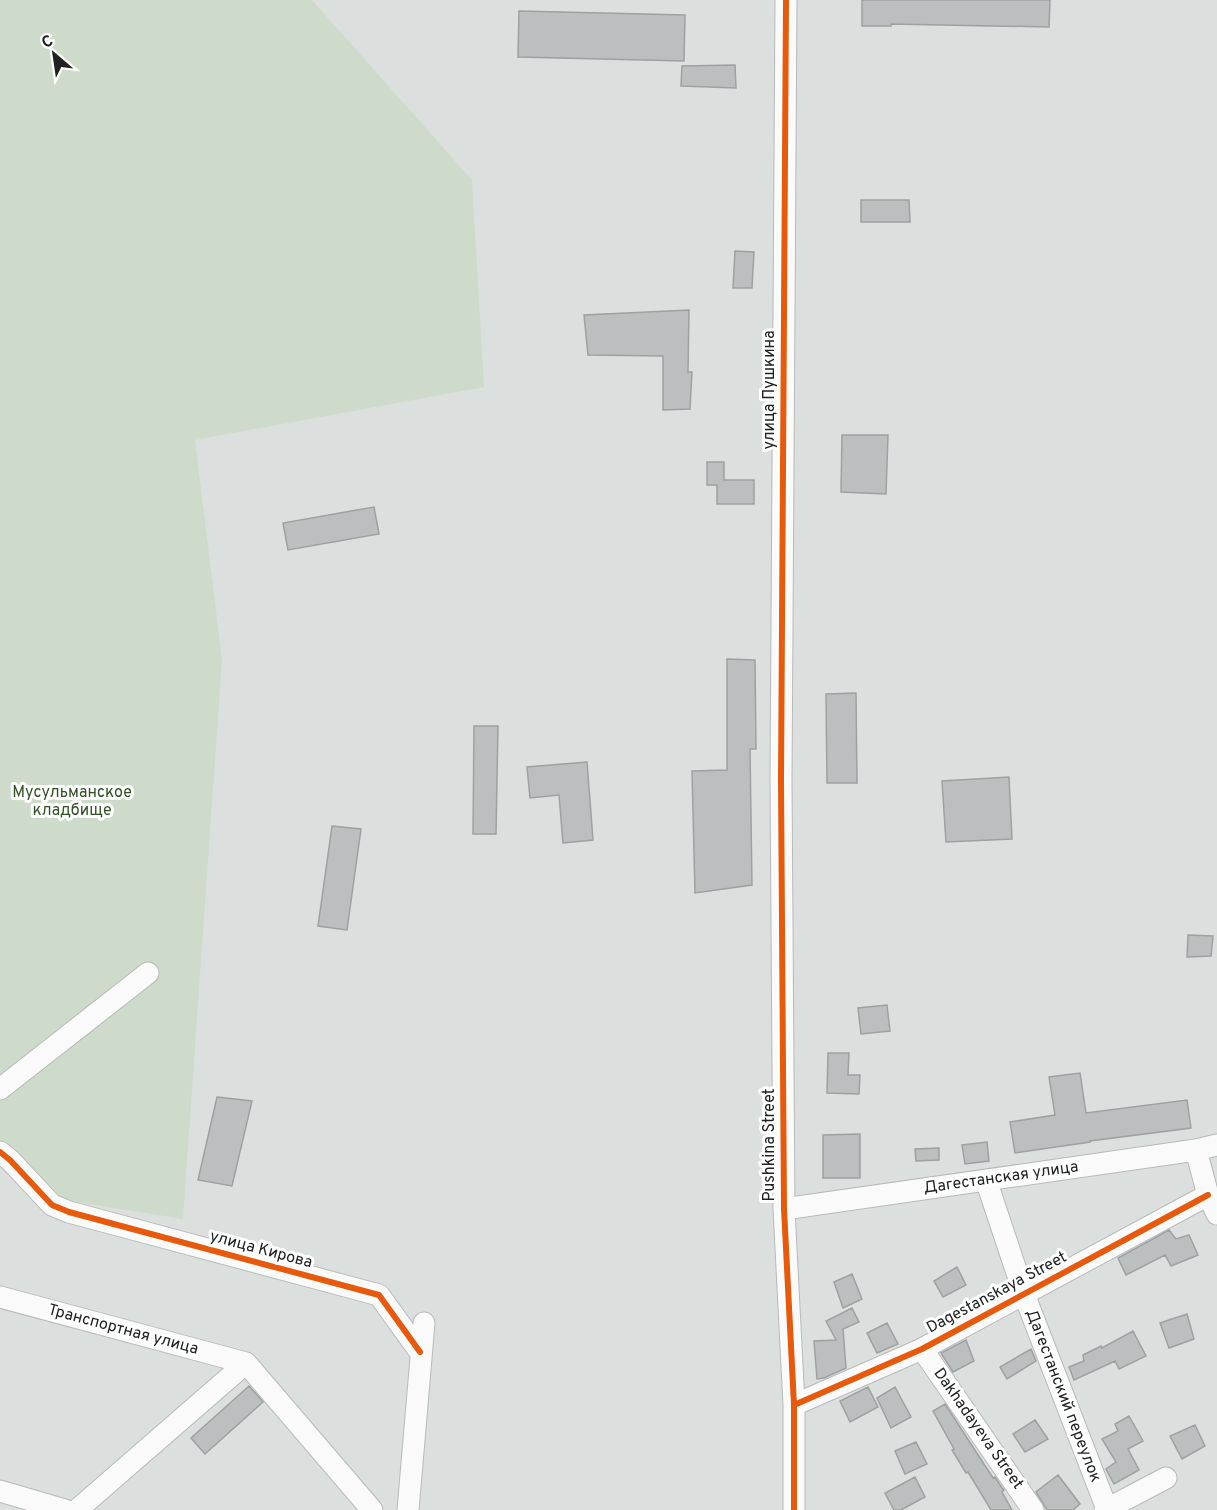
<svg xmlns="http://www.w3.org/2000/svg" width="1217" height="1510" font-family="Overpass,sans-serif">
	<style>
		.green { fill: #cedbcb }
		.building { fill: #bcbfbf; stroke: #9ea1a0; stroke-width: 1.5 }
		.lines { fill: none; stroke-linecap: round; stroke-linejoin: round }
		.minor-casing { stroke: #b7bab9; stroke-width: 23 }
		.minor { stroke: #fafafa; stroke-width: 21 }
		.cycleway-casing { stroke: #fff; stroke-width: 10 }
		.cycleway { stroke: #e8590c; stroke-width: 6 }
		.labels { text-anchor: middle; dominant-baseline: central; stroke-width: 6; stroke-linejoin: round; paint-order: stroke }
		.street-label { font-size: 16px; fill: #202222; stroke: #fff }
		.park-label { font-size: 16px; fill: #325124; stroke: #fff }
	</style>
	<rect width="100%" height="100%" fill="#dbdfde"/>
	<path class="green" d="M0 0H312L472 180 484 387 195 440 222 660 183 1219 26 1194 0 1167Z"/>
	<path class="building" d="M862 0H1050L1049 27 891 24V26H862Z
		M519 11 685 15 684 61 518 57Z
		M735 65 736 88 681 86 682 66Z
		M861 200H909L910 222H861Z
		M735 251 754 252 752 288H733Z
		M689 310 688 372H692L690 409 663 410V356L588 355 584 315Z
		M842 435H888L886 494 841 492Z
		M707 462H724V480H754V504H717V485H707Z
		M374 507 379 534 288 550 283 523Z
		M727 659 755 660 756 749H750L752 885 695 893 692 771 727 770Z
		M856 693 857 783H827L826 694Z
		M474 726H498L496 834H473Z
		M587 762 593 840 563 843 559 795 530 798 527 767Z
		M1009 777 1012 839 946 842 942 781Z
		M332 826 361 829 347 930 318 926Z
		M1188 935 1213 936 1211 956 1187 957Z
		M887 1005 890 1031 861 1034 858 1008Z
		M828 1053H849L848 1075H860L859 1094 827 1093Z
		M1080 1073 1086 1113 1187 1100 1191 1128 1090 1141V1142L1015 1153 1010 1122 1055 1115 1049 1077Z
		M217 1097 252 1101 232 1186 198 1180Z
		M860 1134V1178H823V1135Z
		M987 1142 989 1161 965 1164 962 1145Z
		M939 1148V1160L916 1161 915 1149Z
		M1169 1230 1176 1239 1189 1235 1198 1255 1171 1266 1165 1255 1126 1275 1118 1258Z
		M957 1267 966 1285 943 1297 934 1281Z
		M852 1274 862 1299 843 1308 834 1282Z
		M852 1308 859 1322 843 1329 846 1368 824 1378 817 1379 814 1341 836 1340 826 1321Z
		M1187 1314 1194 1339 1169 1348 1160 1323Z
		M887 1323 898 1344 877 1353 867 1333Z
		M1133 1331 1146 1356 1119 1369 1115 1361 1074 1380 1069 1367 1084 1361 1083 1355 1101 1346 1102 1348Z
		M966 1340 974 1361 953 1372 941 1353Z
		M1031 1349 1036 1361 1007 1379 1000 1367Z
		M249 1386 263 1402 205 1454 191 1438Z
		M868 1387 878 1407 850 1422 840 1401Z
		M895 1387 911 1417 891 1428 877 1398Z
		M945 1404 993 1478 995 1477 1002 1488 1004 1490 1002 1492 1012 1510H991L968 1472 966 1473 952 1450 954 1449 933 1411Z
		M1129 1416 1143 1441 1128 1449 1139 1470 1114 1484 1106 1469 1116 1462 1102 1439 1118 1431 1115 1424Z
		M1035 1420 1048 1439 1025 1452 1013 1434Z
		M1195 1425 1205 1446 1182 1459 1170 1436Z
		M916 1442 927 1464 905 1474 895 1451Z
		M1058 1475 1080 1504 1073 1510H1047L1036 1492Z
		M915 1477 925 1497 901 1510H894L885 1493Z"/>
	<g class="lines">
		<g class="minor-casing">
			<path id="minor" d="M786 0 781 780 784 1209 794 1405V1510
				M0 1089 148 973
				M1196 1150 1208 1195 1217 1214
				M0 1152 10 1160 52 1205 69 1212 379 1295 420 1352
				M986 1180 1024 1294 1107 1509
				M784 1209 1196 1150 1217 1145
				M0 1297 246 1363 372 1510
				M922 1349 1033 1510
				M794 1405 922 1349 1208 1195
				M0 1491 65 1510
				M77 1510 246 1363
				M408 1510 424 1323
				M1105 1510 1166 1478"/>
		</g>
		<use href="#minor" class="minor"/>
		<g class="cycleway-casing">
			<path id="cycleway" d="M786 0 781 780 784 1209 794 1405V1510
				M0 1152 10 1160 52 1205 69 1212 379 1295 420 1352
				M794 1405 922 1349 1208 1195"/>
		</g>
		<use href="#cycleway" class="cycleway"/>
	</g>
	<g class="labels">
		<g class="street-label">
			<text transform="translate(770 390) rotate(-90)">улица Пушкина</text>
			<text transform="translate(770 1145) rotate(-90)">Pushkina Street</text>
			<text transform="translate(1001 1178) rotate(-8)">Дагестанская улица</text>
			<text transform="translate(261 1250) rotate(15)">улица Кирова</text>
			<text transform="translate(997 1293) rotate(-28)">Dagestanskaya Street</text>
			<text transform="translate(123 1330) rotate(15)">Транспортная улица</text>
			<text transform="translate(1063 1396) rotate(69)">Дагестанский переулок</text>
			<text transform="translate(978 1429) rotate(55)">Dakhadayeva Street</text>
		</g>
		<g class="park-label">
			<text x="72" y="793">Мусульманское<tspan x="72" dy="18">кладбище</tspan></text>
		</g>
	</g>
	<g transform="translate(54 54) rotate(331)" stroke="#ffffff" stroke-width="4.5" paint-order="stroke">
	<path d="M0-4.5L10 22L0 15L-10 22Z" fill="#202222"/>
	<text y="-9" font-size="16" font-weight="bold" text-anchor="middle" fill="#202222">С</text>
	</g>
</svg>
